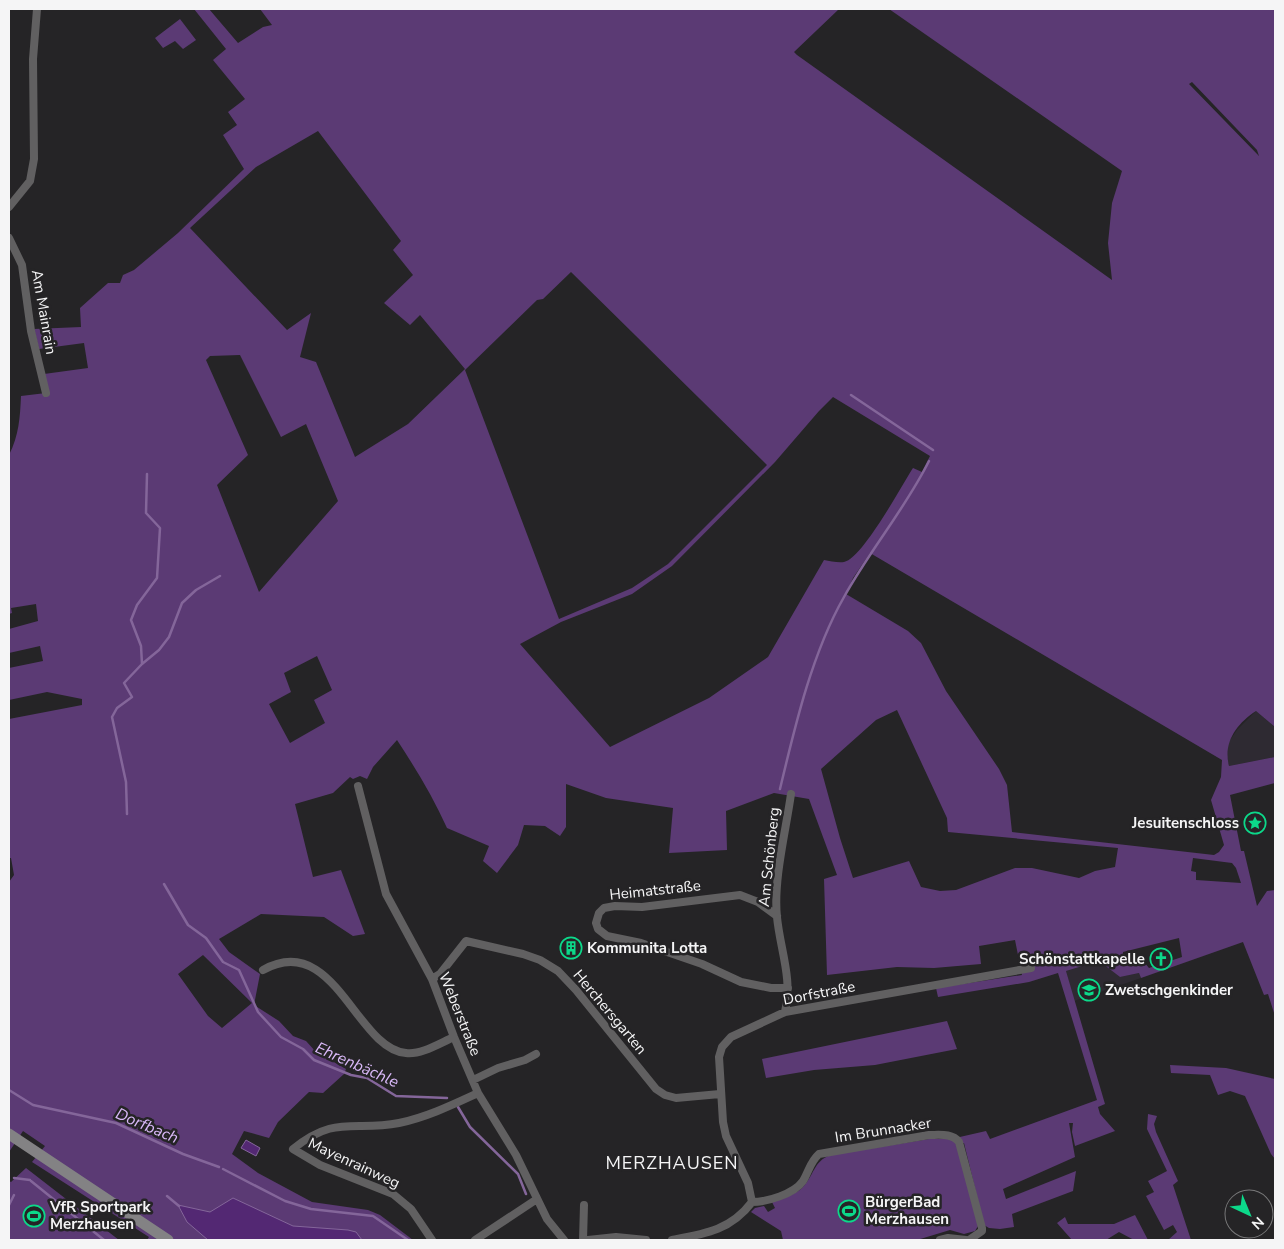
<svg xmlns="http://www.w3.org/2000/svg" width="1284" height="1249" font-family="'Nunito Sans',sans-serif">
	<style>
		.built { fill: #2e2a32 }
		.green { fill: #5b3a74; fill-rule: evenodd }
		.water { fill: #532873; stroke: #84669a }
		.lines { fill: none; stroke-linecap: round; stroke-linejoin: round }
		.stream { stroke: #84669a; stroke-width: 2.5 }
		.minor { stroke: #616061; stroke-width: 8 }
		.secondary { stroke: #838284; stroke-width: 11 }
		.labels { text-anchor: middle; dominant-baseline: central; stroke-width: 5; stroke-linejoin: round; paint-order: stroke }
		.street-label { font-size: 15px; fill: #f5f5f6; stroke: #252426 }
		.poi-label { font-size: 15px; font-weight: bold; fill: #f5f5f6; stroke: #252426; text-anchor: start }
		.water-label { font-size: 16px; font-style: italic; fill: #dab9f9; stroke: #252426 }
		.quarter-label { font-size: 18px; letter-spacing: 1px; fill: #f5f5f6; stroke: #252426 }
	</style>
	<rect width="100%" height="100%" fill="#252426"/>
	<path class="built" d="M1256 711 1275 727V757L1229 766 1227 757 1228 743 1237 730Z
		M1099 961 1120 977 1139 973 1141 978 1074 1001 1066 971Z"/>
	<path class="green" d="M194 9H209L238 43 263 27 272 25 260 9H839L794 52 797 55 1112 280 1108 243 1112 203 1122 171 889 9H1275V727L1256 711C1236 724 1223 743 1229 766L1275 757V783L1230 795 1241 851H1244L1257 906 1267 891 1275 890V1016L1268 994 1264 995 1243 942 1141 978 1139 973 1120 977 1099 961 1066 971 1105 1104 1098 1107 1100 1114 1115 1131 1075 1146 1072 1132 1073 1123H1069L1075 1157 1003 1189 1006 1199 1076 1171 1073 1191 1012 1214 1014 1227 1000 1229 989 1228 984 1225 964 1143 957 1144 978 1226 975 1231 964 1234 950 1230 917 1240H783L781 1231 751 1212 755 1208 764 1206 768 1212 775 1208 772 1202C781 1198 795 1195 802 1188 814 1176 813 1162 830 1155L929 1139H951L986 1131 990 1139 1097 1100 1058 973 1029 982 938 997 936 988 1022 975 1015 940 979 946 981 964 934 968 897 967 827 975 824 879 837 875 809 799 774 793 726 811 727 850 669 853 673 808 606 798 566 784V827L560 836 545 826 524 825 518 845 497 873 483 861 489 846 447 828C433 797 416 769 397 740L373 767 367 779 360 776 353 779 350 777 333 793 295 804 313 877 341 870 365 934 353 936 324 917 261 914 219 939 229 952 260 974 254 1005 279 1021 293 1036 306 1041 316 1052 346 1069 344 1074 323 1093 309 1092 278 1122 269 1138 244 1131 232 1154 258 1173 312 1202 368 1210 380 1215 413 1240H147L149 1237 32 1162 45 1146 23 1131 9 1152V882L14 875 11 858H9V719L82 705V699L47 692 9 700V668L43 661 40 646 9 653V629L38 621 36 604 11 608 12 613 9 614V455C19 435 20 418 21 396L46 393 44 374 88 368 84 343 39 349 34 329 81 327 80 308 108 283H120L123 275 134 270 178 233 244 169 223 135 237 125 228 112 245 99 213 60 226 49ZM1192 82 1257 150 1259 156 1189 84ZM318 131 401 241 393 250 413 275 384 303 410 325 420 315 465 369 408 424 355 457 316 362 300 357 311 313 287 330 190 228 256 167ZM571 272 767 465 668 564 632 588 559 619 465 370 537 300 543 299ZM240 355 281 437 306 424 338 501 259 592 217 485 248 455 206 360 210 356ZM833 397 930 456 922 472 913 468C902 485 862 559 844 562 838 563 830 561 824 560L768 657 709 698 610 747 520 644 561 622 632 594 672 566 775 462 819 411ZM870 553 1222 760 1221 777 1211 800 1224 845 1219 852 1214 855 1012 832 1007 785 999 769 946 691 921 643 908 631 846 594 853 578ZM317 656 332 690 314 700 325 723 290 743 269 704 291 692 284 673ZM897 710 947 818 948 832 1118 848 1115 867 1095 871 1079 878 1032 868H1015L956 890 940 891 921 887 909 861 853 878 840 838 821 769 876 720ZM1193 858 1232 863 1236 868 1241 883 1196 880V872L1191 871ZM1179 938 1182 957 1149 968 1144 962 1140 966 1127 965 1123 959V952ZM203 955 252 1003 222 1028 208 1016 178 974Z
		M180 19 196 40 183 49 175 41 163 48 155 38Z
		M947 1021 957 1049 875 1065 814 1070 766 1078 762 1059Z
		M1170 1065 1226 1068 1275 1079V1159L1271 1154 1245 1096 1230 1091 1218 1095 1210 1075 1171 1073Z
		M1148 1114 1157 1116 1154 1124 1156 1132 1178 1181 1173 1185 1191 1240H1168L1177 1232 1173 1225 1164 1230 1146 1196 1154 1192 1148 1181 1167 1171 1147 1129Z
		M26 1168 119 1240H9V1181L11 1182Z
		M1135 1215 1148 1240H1134L1119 1232 1106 1240H1072L1057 1223 1065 1217 1068 1224H1114Z"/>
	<path class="water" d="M246 1140 260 1148 256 1156 241 1148Z
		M233 1198 293 1226 348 1230 356 1232 362 1240H208L187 1222 178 1205 210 1212Z"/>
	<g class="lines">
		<path class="stream" d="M851 395 933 450
			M142 664 159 650 169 637 182 603 196 590 220 576
			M780 789C795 726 812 653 844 597 870 550 905 509 929 461
			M127 814 126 782 112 717 117 708 132 697 124 683 142 664 141 646 131 620 137 605 157 578 160 528 146 513 147 474
			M164 884 188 925 206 938 223 962 239 970 258 1012 281 1037 303 1049 314 1060 351 1075 367 1078 396 1096 447 1098
			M9 1090 33 1105 116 1123 183 1154 219 1167
			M458 1107 470 1127 518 1174 526 1194
			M223 1169 285 1201 311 1209 373 1216 408 1240
			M14 1178 30 1180
			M31 1181 104 1240
			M167 1196 179 1206
			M9 1205 14 1195"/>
		<path class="minor" d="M9 207 30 181 34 159 33 59 37 9
			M9 238 22 265 31 331 46 393
			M358 786 386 894 432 979 454 1037 478 1093 516 1155 547 1219 564 1240
			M777 916 758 902 740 895 642 907 615 906 604 908 599 913 596 923 598 929 607 936 641 943 702 964 741 982 771 988H788
			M263 970C334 930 356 1049 406 1053 421 1055 440 1043 454 1037
			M432 979 440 974 466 941 523 954 540 960 558 971 576 990 656 1089 665 1095 676 1098 720 1094
			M785 1012C793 979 780 949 777 917 773 881 786 830 791 794
			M473 1080 498 1068 525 1060 536 1054
			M752 1202C767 1202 794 1194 803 1181 809 1171 810 1162 819 1154L929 1135C940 1135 952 1133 959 1142L982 1228V1231L969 1240
			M432 1240 411 1209 393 1194 320 1165 293 1149C336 1114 354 1132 399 1123 427 1117 452 1105 478 1093
			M475 1240 537 1199
			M583 1240 584 1205
			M588 1240 616 1237 646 1240
			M672 1240C705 1234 731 1230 752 1202L748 1183 726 1136 723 1122 719 1057 722 1047 731 1037 785 1012 1031 968
			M940 1240 948 1238 966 1240"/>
		<path class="secondary" d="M9 1134 168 1240"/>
	</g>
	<defs>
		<g id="sight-ring" transform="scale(1.125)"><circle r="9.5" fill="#252426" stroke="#0cd98a" stroke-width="1.5"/><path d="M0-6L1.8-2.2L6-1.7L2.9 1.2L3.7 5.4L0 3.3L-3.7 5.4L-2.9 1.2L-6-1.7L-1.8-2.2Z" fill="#0cd98a"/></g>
		<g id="building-ring" transform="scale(1.125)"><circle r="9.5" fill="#252426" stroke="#0cd98a" stroke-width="1.5"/><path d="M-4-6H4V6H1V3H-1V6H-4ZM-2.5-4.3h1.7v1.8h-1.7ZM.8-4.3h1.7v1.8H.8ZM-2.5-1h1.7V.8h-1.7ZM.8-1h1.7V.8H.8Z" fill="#0cd98a"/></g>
		<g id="church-ring" transform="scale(1.125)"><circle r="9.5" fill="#252426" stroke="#0cd98a" stroke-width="1.5"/><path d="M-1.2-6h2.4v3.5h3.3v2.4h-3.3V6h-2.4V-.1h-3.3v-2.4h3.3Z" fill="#0cd98a"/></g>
		<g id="school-ring" transform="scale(1.125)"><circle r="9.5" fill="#252426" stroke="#0cd98a" stroke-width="1.5"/><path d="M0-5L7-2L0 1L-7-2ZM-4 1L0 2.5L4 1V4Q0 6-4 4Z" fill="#0cd98a"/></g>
		<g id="stadium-ring" transform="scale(1.125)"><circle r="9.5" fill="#252426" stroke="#0cd98a" stroke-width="1.5"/><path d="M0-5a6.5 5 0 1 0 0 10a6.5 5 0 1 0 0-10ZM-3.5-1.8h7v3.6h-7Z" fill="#0cd98a"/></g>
	</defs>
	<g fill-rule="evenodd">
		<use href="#sight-ring" x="1255" y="823"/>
		<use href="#building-ring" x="571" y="948"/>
		<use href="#church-ring" x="1161" y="959"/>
		<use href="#school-ring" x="1089" y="990"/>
		<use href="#stadium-ring" x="849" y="1211"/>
		<use href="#stadium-ring" x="34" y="1216"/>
	</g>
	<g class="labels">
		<g class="street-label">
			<text transform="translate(44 312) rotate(80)">Am Mainrain</text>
			<text transform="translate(769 857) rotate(-84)">Am Schönberg</text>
			<text transform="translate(655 890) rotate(-6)">Heimatstraße</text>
			<text transform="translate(819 993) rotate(-11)">Dorfstraße</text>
			<text transform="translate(610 1012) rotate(50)">Herchersgarten</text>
			<text transform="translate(460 1014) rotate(68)">Weberstraße</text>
			<text transform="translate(883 1130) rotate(-9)">Im Brunnacker</text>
			<text transform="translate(354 1163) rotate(25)">Mayenrainweg</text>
		</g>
		<g class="poi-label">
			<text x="1239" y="823" text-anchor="end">Jesuitenschloss</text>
			<text x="587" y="948">Kommunita Lotta</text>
			<text x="1145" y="959" text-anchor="end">Schönstattkapelle</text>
			<text x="1105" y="990">Zwetschgenkinder</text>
			<text x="865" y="1202">BürgerBad<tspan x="865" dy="17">Merzhausen</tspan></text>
			<text x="50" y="1207">VfR Sportpark<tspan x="50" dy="17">Merzhausen</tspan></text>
		</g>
		<g class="water-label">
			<text transform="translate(357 1065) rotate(24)">Ehrenbächle</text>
			<text transform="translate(147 1126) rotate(23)">Dorfbach</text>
		</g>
		<g class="quarter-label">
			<text x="672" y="1163">MERZHAUSEN</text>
		</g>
	</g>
	<rect width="1284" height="1249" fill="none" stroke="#f5f5f6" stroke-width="20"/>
	<g transform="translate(1249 1214) rotate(136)"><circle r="24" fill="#252426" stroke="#787879"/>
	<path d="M0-4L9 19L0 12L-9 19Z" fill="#0cd98a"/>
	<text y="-8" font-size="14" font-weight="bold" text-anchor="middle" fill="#f5f5f6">N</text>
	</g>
</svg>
